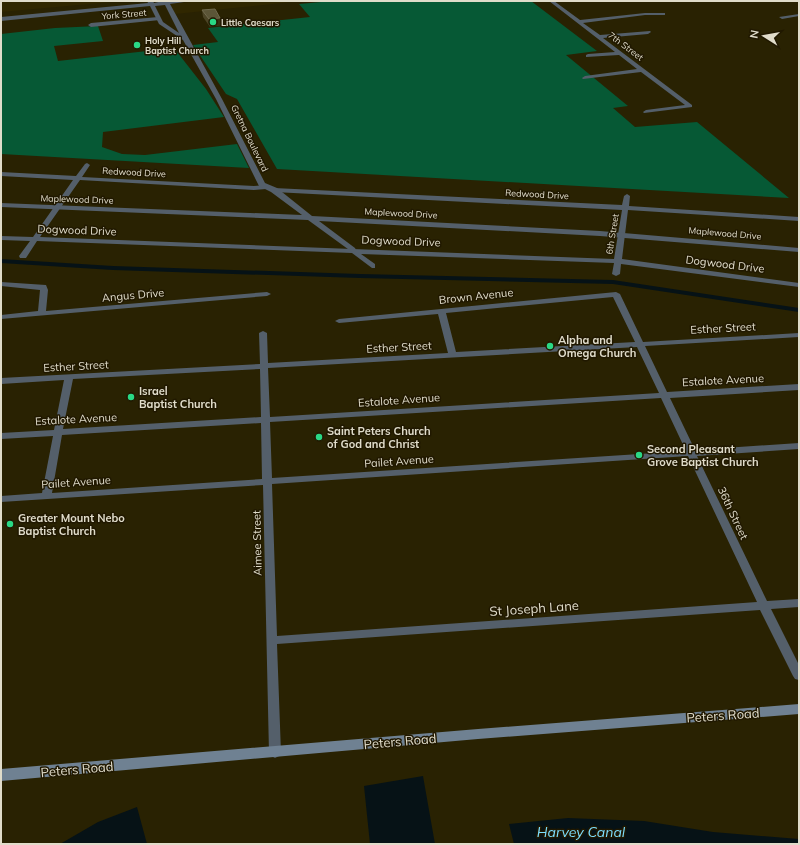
<svg xmlns="http://www.w3.org/2000/svg" width="800" height="845" font-family="Mulish,sans-serif">
	<style>
		.built { fill: #302700 }
		.green { fill: #065935 }
		.water { fill: #061216 }
		.lines { fill: none; stroke-linecap: round; stroke-linejoin: round }
		.canal { fill: #061216; fill-rule: evenodd }
		.minor { fill: #545f6a; fill-rule: evenodd }
		.tertiary { fill: #545f6a; fill-rule: evenodd }
		.secondary { fill: #6f8192; fill-rule: evenodd }
		.wall { fill: #4b4425 }
		.shaded-wall { fill: #373010 }
		.building { fill: #5b5537; stroke: #706a4e }
		.poi-dot { fill: #2ad885; stroke: #201800; stroke-width: 1.5 }
		.labels { text-anchor: middle; dominant-baseline: central; stroke-width: 3; stroke-linejoin: round; paint-order: stroke }
		.far-street-label { font-size: 9px; fill: #e0dcca; stroke: #201800 }
		.far-poi-label { font-size: 9px; font-weight: bold; fill: #e0dcca; stroke: #201800; text-anchor: start }
		.street-label { font-size: 11px; fill: #e0dcca; stroke: #201800 }
		.poi-label { font-size: 11px; font-weight: bold; fill: #e0dcca; stroke: #201800; text-anchor: start }
		.near-street-label { font-size: 13px; fill: #e0dcca; stroke: #201800 }
		.near-water-label { font-size: 14px; font-style: italic; fill: #7cdefe; stroke: #201800 }
	</style>
	<rect width="100%" height="100%" fill="#292202"/>
	<path class="built" d="M1 1H123L1 12Z
		M197 1H291L292 2 175 14 170 4Z"/>
	<path class="green" d="M332 1H531L597 51 566 55 628 106 613 108 635 127 697 122 789 198 277 169 237 99 226 94 193 45 218 42 208 28 310 17 299 4Z
		M98 26 103 41 54 46 58 61 174 48 206 89 224 117 103 132 102 147 122 154 145 155 237 144 249 168 1 154V34L55 28Z"/>
	<path class="water" d="M423 776 435 844H370L364 786Z
		M137 807 147 844H60L98 822Z
		M568 818 644 821 713 832 799 839V844H514L509 824Z"/>
	<g class="lines">
		<path class="canal" d="M1 259 113 266 360 274 613 280 799 308V312L613 284 360 278 113 270 1 263Z"/>
		<path class="minor" d="M549 1H554L580 20 645 13H665V15H645L583 23 600 35 650 31 651 32 648 34 603 38 692 105V107L644 113 643 112 646 110 685 105 641 72 583 79 582 78 585 76 637 69 619 55 586 57V55L588 54 615 52Z
			M799 14V16L782 19 779 17Z
			M158 17 160 18V20L91 27 88 25 91 23Z
			M87 163 90 165 82 177 254 186 266 185 269 187 266 189 254 190 80 180 40 237 614 259 622 210 274 192 271 190 274 188 622 205 624 196 627 194 630 196 629 206 799 217V221L628 210 622 259 799 283V287L621 264 620 274 616 276 612 274 614 263 361 254 375 264V268H372L352 253 37 241 26 258H20L19 256 30 241 1 240V236L33 237 73 180 1 176V172L76 176 85 164Z
			M1 282 46 285 48 290 46 311 267 292 271 294 267 296 1 319V315L38 311 40 290 1 286Z
			M616 292 620 294 643 342 799 333V337L645 346 667 392 799 384V390L670 398 695 450 799 443V449L697 456 767 601 799 599V607L771 609 799 665V680L795 679 793 676 760 610 277 644 281 753 279 756 275 758 271 756 269 753 263 485 1 502V496L42 493 53 436 1 439V433L54 430 64 380 1 384V378L260 364 259 333 263 331 267 333 268 363 448 353 438 314 339 323 335 321 339 319ZM613 297 635 342 456 352 446 313ZM637 347 659 393 270 417 268 368ZM260 369 261 417 63 429 73 379ZM661 398 686 451 272 478 270 422ZM261 423 262 479 52 493 62 435ZM688 456 757 602 277 636 272 484Z"/>
		<path class="tertiary" d="M147 1H153L154 3 163 1H191L170 4 222 99 265 183 277 188 312 216 600 231 799 248V252L600 236 319 221 355 248 356 250 352 252 308 220 1 207V203L302 215 271 192 259 186 216 99 183 40 159 24 150 6 1 21V17L148 3ZM165 5 179 33 163 22 155 6Z"/>
		<path class="secondary" d="M799 704V714L478 739 1 781V769L478 729Z"/>
	</g>
	<path class="wall" d="M202 10 221 25 210 27 203 17Z"/>
	<path class="shaded-wall" d="M220 18 221 25 210 27 209 19Z"/>
	<path class="building" d="M215 9 220 18 209 19 202 10Z"/>
	<g class="poi-dot">
		<circle cx="213" cy="22" r="4"/>
		<circle cx="137" cy="45" r="4"/>
		<circle cx="550" cy="346" r="4"/>
		<circle cx="131" cy="397" r="4"/>
		<circle cx="319" cy="437" r="4"/>
		<circle cx="639" cy="455" r="4"/>
		<circle cx="10" cy="524" r="4"/>
	</g>
	<g class="labels">
		<g class="far-street-label">
			<text transform="translate(124 14) rotate(-5)">York Street</text>
			<text transform="translate(626 46) rotate(37)">7th Street</text>
			<text transform="translate(250 138) rotate(64)">Gretna Boulevard</text>
			<text transform="translate(134 172) rotate(3)">Redwood Drive</text>
			<text transform="translate(537 194) rotate(3)">Redwood Drive</text>
			<text transform="translate(77 199) rotate(2)">Maplewood Drive</text>
			<text transform="translate(401 213) rotate(3)">Maplewood Drive</text>
			<text transform="translate(725 233) rotate(5)">Maplewood Drive</text>
			<text transform="translate(612 234) rotate(-81)">6th Street</text>
		</g>
		<g class="far-poi-label">
			<text x="221" y="22">Little Caesars</text>
			<text x="145" y="40">Holy Hill<tspan x="145" dy="10">Baptist Church</tspan></text>
		</g>
		<g class="street-label">
			<text transform="translate(77 230) rotate(2)">Dogwood Drive</text>
			<text transform="translate(401 241) rotate(2)">Dogwood Drive</text>
			<text transform="translate(725 264) rotate(7)">Dogwood Drive</text>
			<text transform="translate(133 295) rotate(-5)">Angus Drive</text>
			<text transform="translate(476 296) rotate(-6)">Brown Avenue</text>
			<text transform="translate(723 328) rotate(-3)">Esther Street</text>
			<text transform="translate(399 347) rotate(-3)">Esther Street</text>
			<text transform="translate(76 366) rotate(-3)">Esther Street</text>
			<text transform="translate(723 380) rotate(-3)">Estalote Avenue</text>
			<text transform="translate(399 400) rotate(-4)">Estalote Avenue</text>
			<text transform="translate(76 419) rotate(-3)">Estalote Avenue</text>
			<text transform="translate(399 461) rotate(-4)">Pailet Avenue</text>
			<text transform="translate(76 482) rotate(-4)">Pailet Avenue</text>
			<text transform="translate(733 513) rotate(65)">36th Street</text>
			<text transform="translate(257 543) rotate(-91)">Aimee Street</text>
		</g>
		<g class="poi-label">
			<text x="558" y="340">Alpha and<tspan x="558" dy="13">Omega Church</tspan></text>
			<text x="139" y="391">Israel<tspan x="139" dy="13">Baptist Church</tspan></text>
			<text x="327" y="431">Saint Peters Church<tspan x="327" dy="13">of God and Christ</tspan></text>
			<text x="647" y="449">Second Pleasant<tspan x="647" dy="13">Grove Baptist Church</tspan></text>
			<text x="18" y="518">Greater Mount Nebo<tspan x="18" dy="13">Baptist Church</tspan></text>
		</g>
		<g class="near-street-label">
			<text transform="translate(534 608) rotate(-4)">St Joseph Lane</text>
			<text transform="translate(723 715) rotate(-4)">Peters Road</text>
			<text transform="translate(400 741) rotate(-5)">Peters Road</text>
			<text transform="translate(77 769) rotate(-5)">Peters Road</text>
		</g>
		<g class="near-water-label">
			<text x="581" y="832">Harvey Canal</text>
		</g>
	</g>
	<rect width="800" height="845" fill="none" stroke="#e0dcca" stroke-width="4"/>
	<g transform="translate(764 36) rotate(281)" stroke="#201800" stroke-width="3" paint-order="stroke">
	<path d="M0-3L7 15L0 10L-7 15Z" fill="#e0dcca"/>
	<text y="-6" font-size="11" font-weight="bold" text-anchor="middle" fill="#e0dcca">N</text>
	</g>
</svg>
